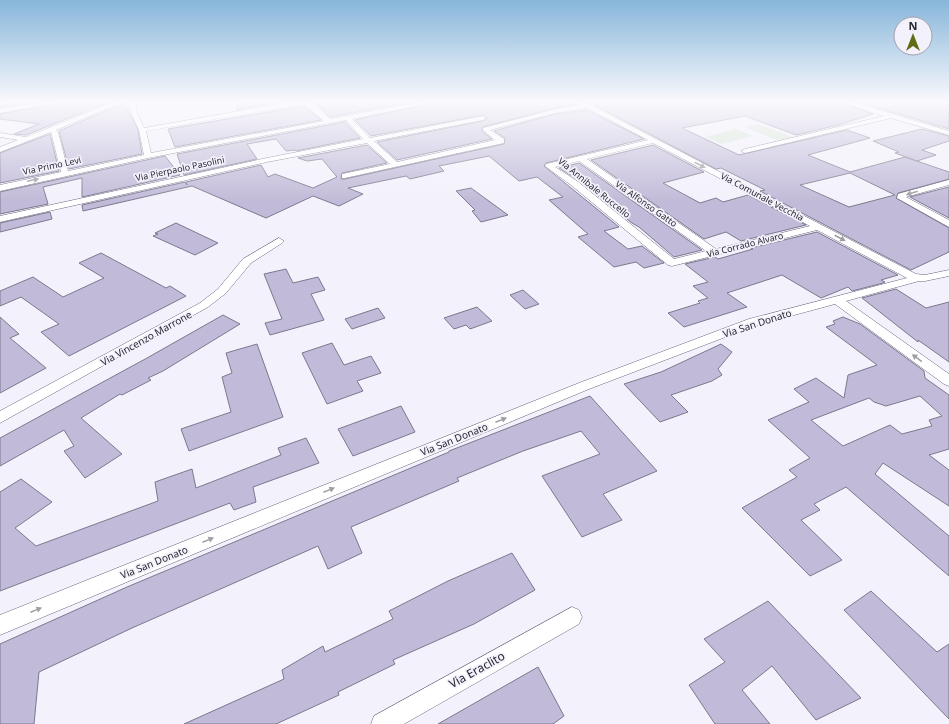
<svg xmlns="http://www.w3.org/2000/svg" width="949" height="724" viewBox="0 0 949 724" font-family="'Noto Sans',sans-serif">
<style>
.green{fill:#d5e4d1}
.building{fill:#c1bad8;stroke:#7d788e;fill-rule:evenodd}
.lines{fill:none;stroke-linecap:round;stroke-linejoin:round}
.street-casing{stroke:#6c667c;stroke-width:1}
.street{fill:#fff;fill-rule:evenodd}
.oneway{fill:#9f9ea2}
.labels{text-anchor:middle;stroke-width:3.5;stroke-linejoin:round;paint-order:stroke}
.far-street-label{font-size:9px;fill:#2a2731;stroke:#f3f1fb}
.street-label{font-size:10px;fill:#2a2731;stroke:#f3f1fb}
.near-street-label{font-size:12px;fill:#2a2731;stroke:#f3f1fb}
</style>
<rect width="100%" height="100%" fill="#f3f1fb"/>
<g class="green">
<path d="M758,124L793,137L779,141L745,127Z"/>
<path d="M736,129L753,136L722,144L705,137Z"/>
</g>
<g class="building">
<path d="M9,101H39L0,107Z"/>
<path d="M69,101H111L26,135L14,134L39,124L0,119V114Z"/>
<path d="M236,101H284L237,110Z"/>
<path d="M314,101H416L330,117Z"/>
<path d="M442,101H574L577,104L556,108L482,127V131L492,139L397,160L377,142L483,121L487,118L483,115L371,136L355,120Z"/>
<path d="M587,101H837L873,114L838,125L796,135L745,116L682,128L739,155L847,130L870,138L808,155L850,172L905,157L949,172V179L898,193L896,198L949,228V252L911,270L760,191L765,190L721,168L716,169ZM850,173L895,195L849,207L800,185Z"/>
<path d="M855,101H949V129Z"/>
<path d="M124,103L138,130L142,154L69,169L59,131Z"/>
<path d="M304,106L321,120L175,147L168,129Z"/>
<path d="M587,110L644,139L546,163L544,166L619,227L604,231L628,249L642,246L664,263L644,268L636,262L614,267L578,237L588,234L549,200L563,197L537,177L519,181L489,156L439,166L444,171L410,179L406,176L348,188L363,194L339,206L313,196L266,218L192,186L83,211L82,205L185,182L187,185L186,182L261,165L268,177L275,174L313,188L337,177L322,159L307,161L298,158L367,145L387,163L342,173L341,179H345L504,144L505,138L494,131L556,114Z"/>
<path d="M345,122L360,138L296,151L295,150L286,151L276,139L247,144L257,159L184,175L177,154Z"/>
<path d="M922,129L949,136V141L922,150L936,155L917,161L895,153L899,152L873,141Z"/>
<path d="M50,134L59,171L0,183V153Z"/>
<path d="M653,145L704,172L663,183L700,203L716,198L723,202L748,195L806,225L741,241L726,232L704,239L591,160Z"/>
<path d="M165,156L180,175L82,197V178L43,187L48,204L0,214V192Z"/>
<path d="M579,163L702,250L674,257L639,227L632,223L578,180L559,168Z"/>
<path d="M949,187V218L910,197Z"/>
<path d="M471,188L508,215L481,222L472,211L475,210L456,191Z"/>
<path d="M50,212L52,219L0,232V223Z"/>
<path d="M176,223L218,243L195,255L153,236L158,234L155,233Z"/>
<path d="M817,232L898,275L881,280L885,282L883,283L852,291L848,287L821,298L782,275L727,293L747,307L684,327L668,313L700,303L698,301L708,298L693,286L708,282L685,264L715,257L718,259L753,249L751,248Z"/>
<path d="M101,253L166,288L170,286L186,296L69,356L41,332L59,324L21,297L0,306V291L33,277L63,297L104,278L79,263Z"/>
<path d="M286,269L293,283L318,277L325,290L311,294L324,320L270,335L265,323L282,319L264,274Z"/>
<path d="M896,289L926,308L949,302V362L918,340V342L862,298Z"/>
<path d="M523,290L539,304L525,309L510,295Z"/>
<path d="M477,307L492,321L470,329L466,325L454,329L444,318Z"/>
<path d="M378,308L385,318L352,329L345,319Z"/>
<path d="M223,315L240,324L163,371L148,378L151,380L122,395L120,394L81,418L122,454L85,478L64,451L74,446L64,430L0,466V438L147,358Z"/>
<path d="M0,317L19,334L10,338L46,368L0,393Z"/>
<path d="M843,317L860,324L924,371L925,378L949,395V449L929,455L949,470V506L883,463L875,474L949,536V576L846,487L814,504L820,510L801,520L842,560L810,576L742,508L797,477L789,470L810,458L768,420L809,402L794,389L816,378L844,398L848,375L877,365L826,327L835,324L833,321ZM920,396L942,416L929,420L932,426L902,434L890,425L843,446L811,420L869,398L874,402L886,406Z"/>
<path d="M332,343L344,365L371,356L381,373L357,381L363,391L327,404L302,353Z"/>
<path d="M257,344L283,417L189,451L181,429L231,412L222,377L232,373L226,353Z"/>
<path d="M721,344L732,352L718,369L722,375L712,381L671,395L688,412L660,422L624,384L661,372Z"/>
<path d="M590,396L657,471L603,494L622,520L582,537L542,476L600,454L581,431L523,451L457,478L459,481L351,527L362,553L328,569L318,546L132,628L39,672L34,724H0V644L127,587L449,452V451Z"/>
<path d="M401,406L415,432L353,456L338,429Z"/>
<path d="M306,438L319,463L253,487L256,502L234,510L230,503L0,591V492L21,479L52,502L15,528L36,546L158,501L155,482L192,469L196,488L281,455L278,448Z"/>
<path d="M512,553L535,590L474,624L393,660L395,664L338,692L339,695L276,724H184L284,679L282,670L323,646L325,652L393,619L389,611L448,581Z"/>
<path d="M871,591L937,652L949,644V719L844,610Z"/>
<path d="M768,601L861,698L816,720L772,666L742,690L770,724H715L689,685L725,662L704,639Z"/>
<path d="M538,667L564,716L553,724H438Z"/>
</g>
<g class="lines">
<defs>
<g id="street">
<path d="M51,101H68L0,113V109Z"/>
<path d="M116,101H125L56,130L58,132L68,171L144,155L139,130L130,110V101H136V110L144,128L295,101H311L330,119L426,101H441L352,119L370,138L483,116L486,118L483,120L374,141L397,162L495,140L483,130V128L556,109L581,105L575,101H583L916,274L925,275L949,270V276L925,281H919L846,301L949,374V386L944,384L835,304L757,325L589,389L0,635V615L579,383L749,319L907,278L817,230L672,266L668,265L571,185L545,166L546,164L648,140L587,108L556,113L490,130L504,139V143L345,178H342V174L390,164L367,143L267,162L0,222V216L267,158L363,139L346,120L148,158L0,191V185L61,172L51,132L0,152V147L18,140L0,137V133L26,137ZM304,104L324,121L151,153L146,131ZM653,143L810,226L716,249L587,159ZM579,161L706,251L674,259L577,181L555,167Z"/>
<path d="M838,101H849L949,131V135L891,118L745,153L741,151L745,149L884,116Z"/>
<path d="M949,180V185L906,197L949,220V227L897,198L898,194Z"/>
<path d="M279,238L284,241L282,243L251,263L226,293L208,307L0,423V411L200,303L218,289L243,259Z"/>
<path d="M572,607L579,610L582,617L579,624L404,724H371L374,716Z"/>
</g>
</defs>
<use href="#street" class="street-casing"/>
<use href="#street" class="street"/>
</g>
<defs><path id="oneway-solid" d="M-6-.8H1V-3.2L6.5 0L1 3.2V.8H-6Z"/></defs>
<g class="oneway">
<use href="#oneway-solid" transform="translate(700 165) rotate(28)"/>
<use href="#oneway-solid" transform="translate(33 180) rotate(-12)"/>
<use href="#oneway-solid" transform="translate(912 193) rotate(163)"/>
<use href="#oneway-solid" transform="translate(840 238) rotate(28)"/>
<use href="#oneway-solid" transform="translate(917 358) rotate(-144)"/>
<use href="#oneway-solid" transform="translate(501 420) rotate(-22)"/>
<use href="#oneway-solid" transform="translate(329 490) rotate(-22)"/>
<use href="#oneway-solid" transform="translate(208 540) rotate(-22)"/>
<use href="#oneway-solid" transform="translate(36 610) rotate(-22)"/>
</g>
<linearGradient id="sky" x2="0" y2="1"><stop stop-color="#86b6da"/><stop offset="0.5" stop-color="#faf9fd"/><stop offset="1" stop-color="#faf9fd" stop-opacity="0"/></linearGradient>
<rect width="949" height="203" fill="url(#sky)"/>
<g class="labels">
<g class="far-street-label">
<text transform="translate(52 166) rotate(-12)" y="3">Via Primo Levi</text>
<text transform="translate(180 169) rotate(-12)" y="3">Via Pierpaolo Pasolini</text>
<text transform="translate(594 188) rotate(39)" y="3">Via Annibale Ruccello</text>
<text transform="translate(762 197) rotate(28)" y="3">Via Comunale Vecchia</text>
<text transform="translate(646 204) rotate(35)" y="3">Via Alfonso Gatto</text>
<text transform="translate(745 245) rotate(-14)" y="3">Via Corrado Alvaro</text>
</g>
<g class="street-label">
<text transform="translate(757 323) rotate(-18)" y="4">Via San Donato</text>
<text transform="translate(146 338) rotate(-29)" y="4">Via Vincenzo Marrone</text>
<text transform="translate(454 439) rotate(-22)" y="4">Via San Donato</text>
<text transform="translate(154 562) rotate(-22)" y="4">Via San Donato</text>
</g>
<g class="near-street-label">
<text transform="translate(477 670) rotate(-29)" y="4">Via Eraclito</text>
</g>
</g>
<g transform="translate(913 36)"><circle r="19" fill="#f3f1fb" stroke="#a3a0aa"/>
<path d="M0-3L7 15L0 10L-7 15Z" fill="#616d15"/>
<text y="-6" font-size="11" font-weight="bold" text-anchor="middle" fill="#2a2731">N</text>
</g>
</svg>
